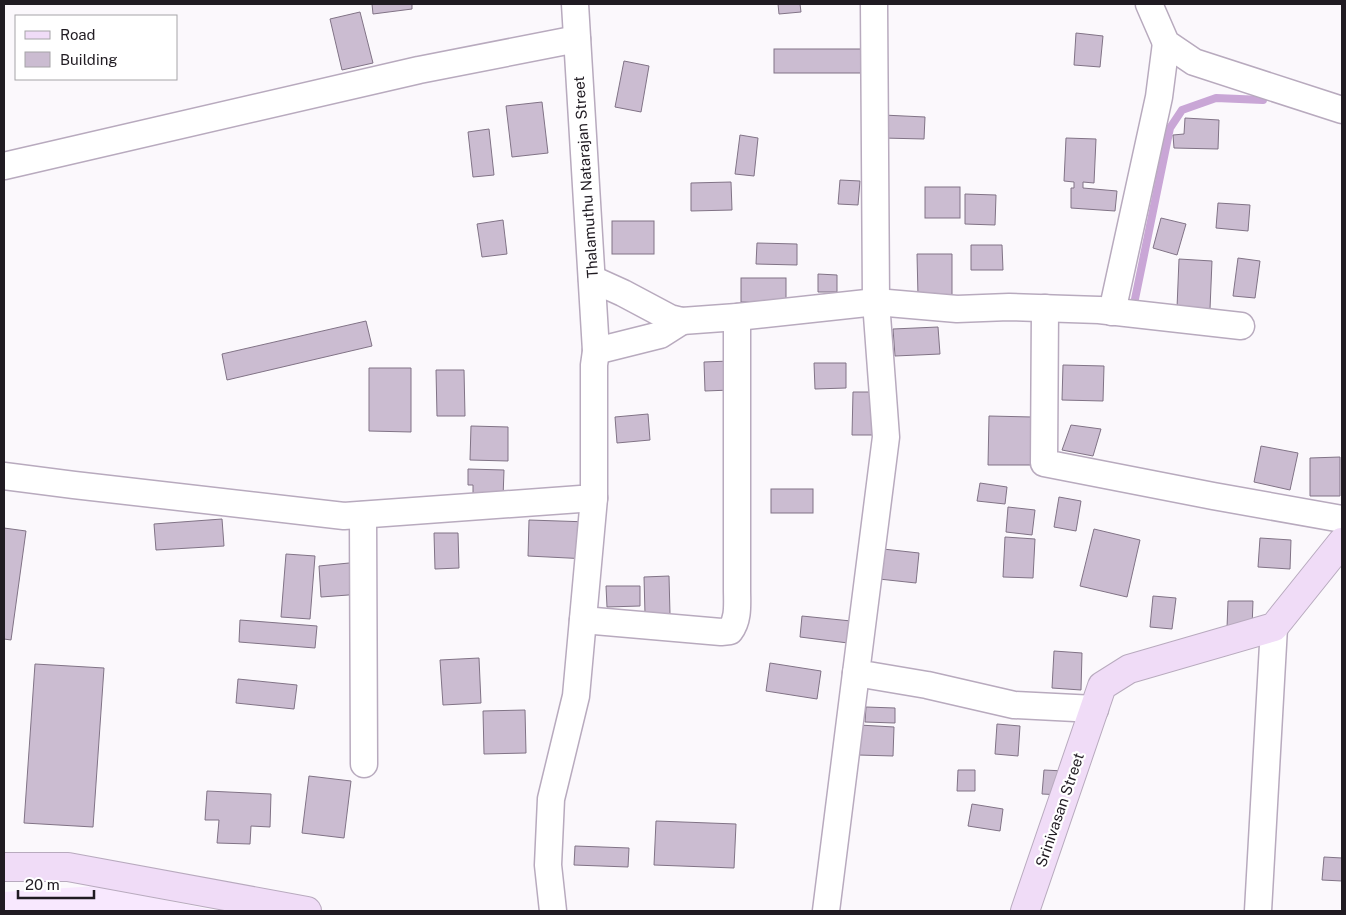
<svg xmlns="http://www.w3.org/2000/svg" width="1346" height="915" viewBox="0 0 1346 915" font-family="'Public Sans',sans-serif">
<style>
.built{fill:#f8e8fe}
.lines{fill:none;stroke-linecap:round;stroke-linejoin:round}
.stream{stroke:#c9a6d6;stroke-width:8}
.building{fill:#cbbcd1;stroke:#817386}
.street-casing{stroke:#b8aabe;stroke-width:29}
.secondary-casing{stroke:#b8aabe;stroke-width:30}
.street{stroke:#fff;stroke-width:26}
.secondary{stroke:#f0dcf7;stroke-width:28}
.labels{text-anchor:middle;stroke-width:4.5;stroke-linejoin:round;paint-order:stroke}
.street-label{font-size:15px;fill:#201b22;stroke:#fff}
</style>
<rect width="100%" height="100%" fill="#fbf8fc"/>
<path class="built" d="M96,886L218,911H4V892Z"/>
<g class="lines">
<path class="stream" d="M1135,299L1170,128L1182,110L1216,98L1263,100"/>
</g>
<g class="building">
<path d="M372,4H412V9L373,14Z"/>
<path d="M778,4H800L801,12L779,14Z"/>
<path d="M360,12L373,63L342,70L330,19Z"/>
<path d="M1076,33L1103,36L1100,67L1074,65Z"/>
<rect x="774" y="49" width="89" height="24"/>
<path d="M624,61L649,66L641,112L615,107Z"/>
<path d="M542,102L548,153L512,157L506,106Z"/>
<path d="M883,115L925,117L924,139L883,138Z"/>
<path d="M1185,118L1219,120L1218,149L1174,148L1173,135L1184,134Z"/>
<path d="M489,129L494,175L473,177L468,132Z"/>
<path d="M740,135L758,138L754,176L735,174Z"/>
<path d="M1066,138L1096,139L1094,183L1083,182V188L1117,191L1115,211L1071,208V188H1074V182L1064,181Z"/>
<path d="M840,180L860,181L858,205L838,204Z"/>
<path d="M731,182L732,210L691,211V183Z"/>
<rect x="925" y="187" width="35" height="31"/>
<path d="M965,194L996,195L995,225L965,224Z"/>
<path d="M1218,203L1250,205L1248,231L1216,228Z"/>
<path d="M1161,218L1186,224L1177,255L1153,248Z"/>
<path d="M503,220L507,254L482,257L477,224Z"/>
<rect x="612" y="221" width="42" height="33"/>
<path d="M757,243L797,244V265L756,264Z"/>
<path d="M971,245H1002L1003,270H971Z"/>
<path d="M917,254H952V296H918Z"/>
<path d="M1238,258L1260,261L1255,298L1233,296Z"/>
<path d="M1179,259L1212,261L1210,309L1177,308Z"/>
<path d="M818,274L837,275V292H818Z"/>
<rect x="741" y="278" width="45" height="24"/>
<path d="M366,321L372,346L227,380L222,354Z"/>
<path d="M938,327L940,354L895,356L893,329Z"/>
<path d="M730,361L731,390L705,391L704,362Z"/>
<path d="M814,363H846V388L815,389Z"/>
<path d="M1063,365L1104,366L1103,401L1062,400Z"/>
<path d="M369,368H411V432L369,431Z"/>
<path d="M436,370H464L465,416H437Z"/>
<path d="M853,392H880V435H852Z"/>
<path d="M648,414L650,440L617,443L615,417Z"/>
<path d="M989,416L1032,417L1031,465H988Z"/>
<path d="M1071,425L1101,429L1093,456L1062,450Z"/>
<path d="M471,426L508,427V461L470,460Z"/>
<path d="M1261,446L1298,453L1290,490L1254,482Z"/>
<path d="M1340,457V496H1310V458Z"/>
<path d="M468,469L504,470L503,498L473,497V485H468Z"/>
<path d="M980,483L1007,487L1005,504L977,501Z"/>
<rect x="771" y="489" width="42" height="24"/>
<path d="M1059,497L1081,501L1076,531L1054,527Z"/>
<path d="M1008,507L1035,510L1032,535L1006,532Z"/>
<path d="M222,519L224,546L156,550L154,524Z"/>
<path d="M529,520L589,522L588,559L528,556Z"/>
<path d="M4,528L26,531L11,640L4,639Z"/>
<path d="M1094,529L1140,540L1127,597L1080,586Z"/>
<path d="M434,533H458L459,568L435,569Z"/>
<path d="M1005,537L1035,539L1033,578L1003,577Z"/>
<path d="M1260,538L1291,540L1290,569L1258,567Z"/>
<path d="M883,549L919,553L916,583L879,579Z"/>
<path d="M286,554L315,556L310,619L281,617Z"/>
<path d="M359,562L362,594L321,597L319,566Z"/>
<path d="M669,576L670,614H645L644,577Z"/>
<path d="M606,586H640V606L607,607Z"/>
<path d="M1153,596L1176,598L1172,629L1150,627Z"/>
<path d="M1228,601H1253L1252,628H1227Z"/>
<path d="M802,616L851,621L848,643L800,637Z"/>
<path d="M240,620L317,626L315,648L239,642Z"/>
<path d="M1054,651L1082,653L1081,690L1052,688Z"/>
<path d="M479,658L481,703L443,705L440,660Z"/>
<path d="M770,663L821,671L817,699L766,691Z"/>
<path d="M35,664L104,668L93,827L24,823Z"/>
<path d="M238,679L297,685L294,709L236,703Z"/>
<path d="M866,707L895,708V723L865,722Z"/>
<path d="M525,710L526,753L484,754L483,711Z"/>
<path d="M997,724L1020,726L1018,756L995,754Z"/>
<path d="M859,725L894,727L893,756L858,755Z"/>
<path d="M958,770H975V791H957Z"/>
<path d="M1044,770L1064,771L1063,795L1042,794Z"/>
<path d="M309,776L351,781L344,838L302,833Z"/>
<path d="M207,791L271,794L270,827L251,826L250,844L217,843L219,820H205Z"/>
<path d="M972,804L1003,809L1000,831L968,826Z"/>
<path d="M656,821L736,824L734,868L654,865Z"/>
<path d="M575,846L629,848L628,867L574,865Z"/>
<path d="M1324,857L1342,858V881L1322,880Z"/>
</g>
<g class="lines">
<defs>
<g id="street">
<path d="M874,4L876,302L886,437L856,673L927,685L1014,705L1095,709"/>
<path d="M1149,4L1166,43L1194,62L1342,110"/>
<path d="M4,166L419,70L577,39"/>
<path d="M592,279L623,293L670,318L682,321L737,317L876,302L957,309L1009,307L1099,310L1241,326"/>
<path d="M1045,308L1044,463L1213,496L1342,519"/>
<path d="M1112,312L1159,97L1166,43"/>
<path d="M596,351L660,335L682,321"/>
<path d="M4,476L74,485L344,516L594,498V365L596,351L575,4"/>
<path d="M363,515L364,764"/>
<path d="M583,620L721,632L730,631C739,619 737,604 737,589V317"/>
<path d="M553,911L548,865L551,799L576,696L594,498"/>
<path d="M826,911L856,673"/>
<path d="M1258,911L1274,627"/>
</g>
<g id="secondary">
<path d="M4,867H68L307,911"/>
<path d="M1025,911L1102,686L1129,669L1274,627L1342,542"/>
</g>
</defs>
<use href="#street" class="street-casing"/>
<use href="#secondary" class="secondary-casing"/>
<use href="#street" class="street"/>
<use href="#secondary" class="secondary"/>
</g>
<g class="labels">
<g class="street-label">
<text transform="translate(586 177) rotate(-94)" y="5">Thalamuthu Natarajan Street</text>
<text transform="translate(1060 810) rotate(-71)" y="5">Srinivasan Street</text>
</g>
</g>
<rect width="1346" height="915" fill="none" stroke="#201b22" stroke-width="10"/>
<rect x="15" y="15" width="162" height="65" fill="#ffffff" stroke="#a6a4a7"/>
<rect x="25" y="31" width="25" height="8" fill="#f0dcf7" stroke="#a6a4a7"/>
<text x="60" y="40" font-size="15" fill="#201b22">Road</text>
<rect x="25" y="52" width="25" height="15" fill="#cbbcd1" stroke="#a6a4a7"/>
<text x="60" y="65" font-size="15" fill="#201b22">Building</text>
<path d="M18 890v8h76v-8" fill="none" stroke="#201b22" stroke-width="2.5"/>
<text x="25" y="890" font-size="15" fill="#201b22" stroke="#ffffff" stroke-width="4" paint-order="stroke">20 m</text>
</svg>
